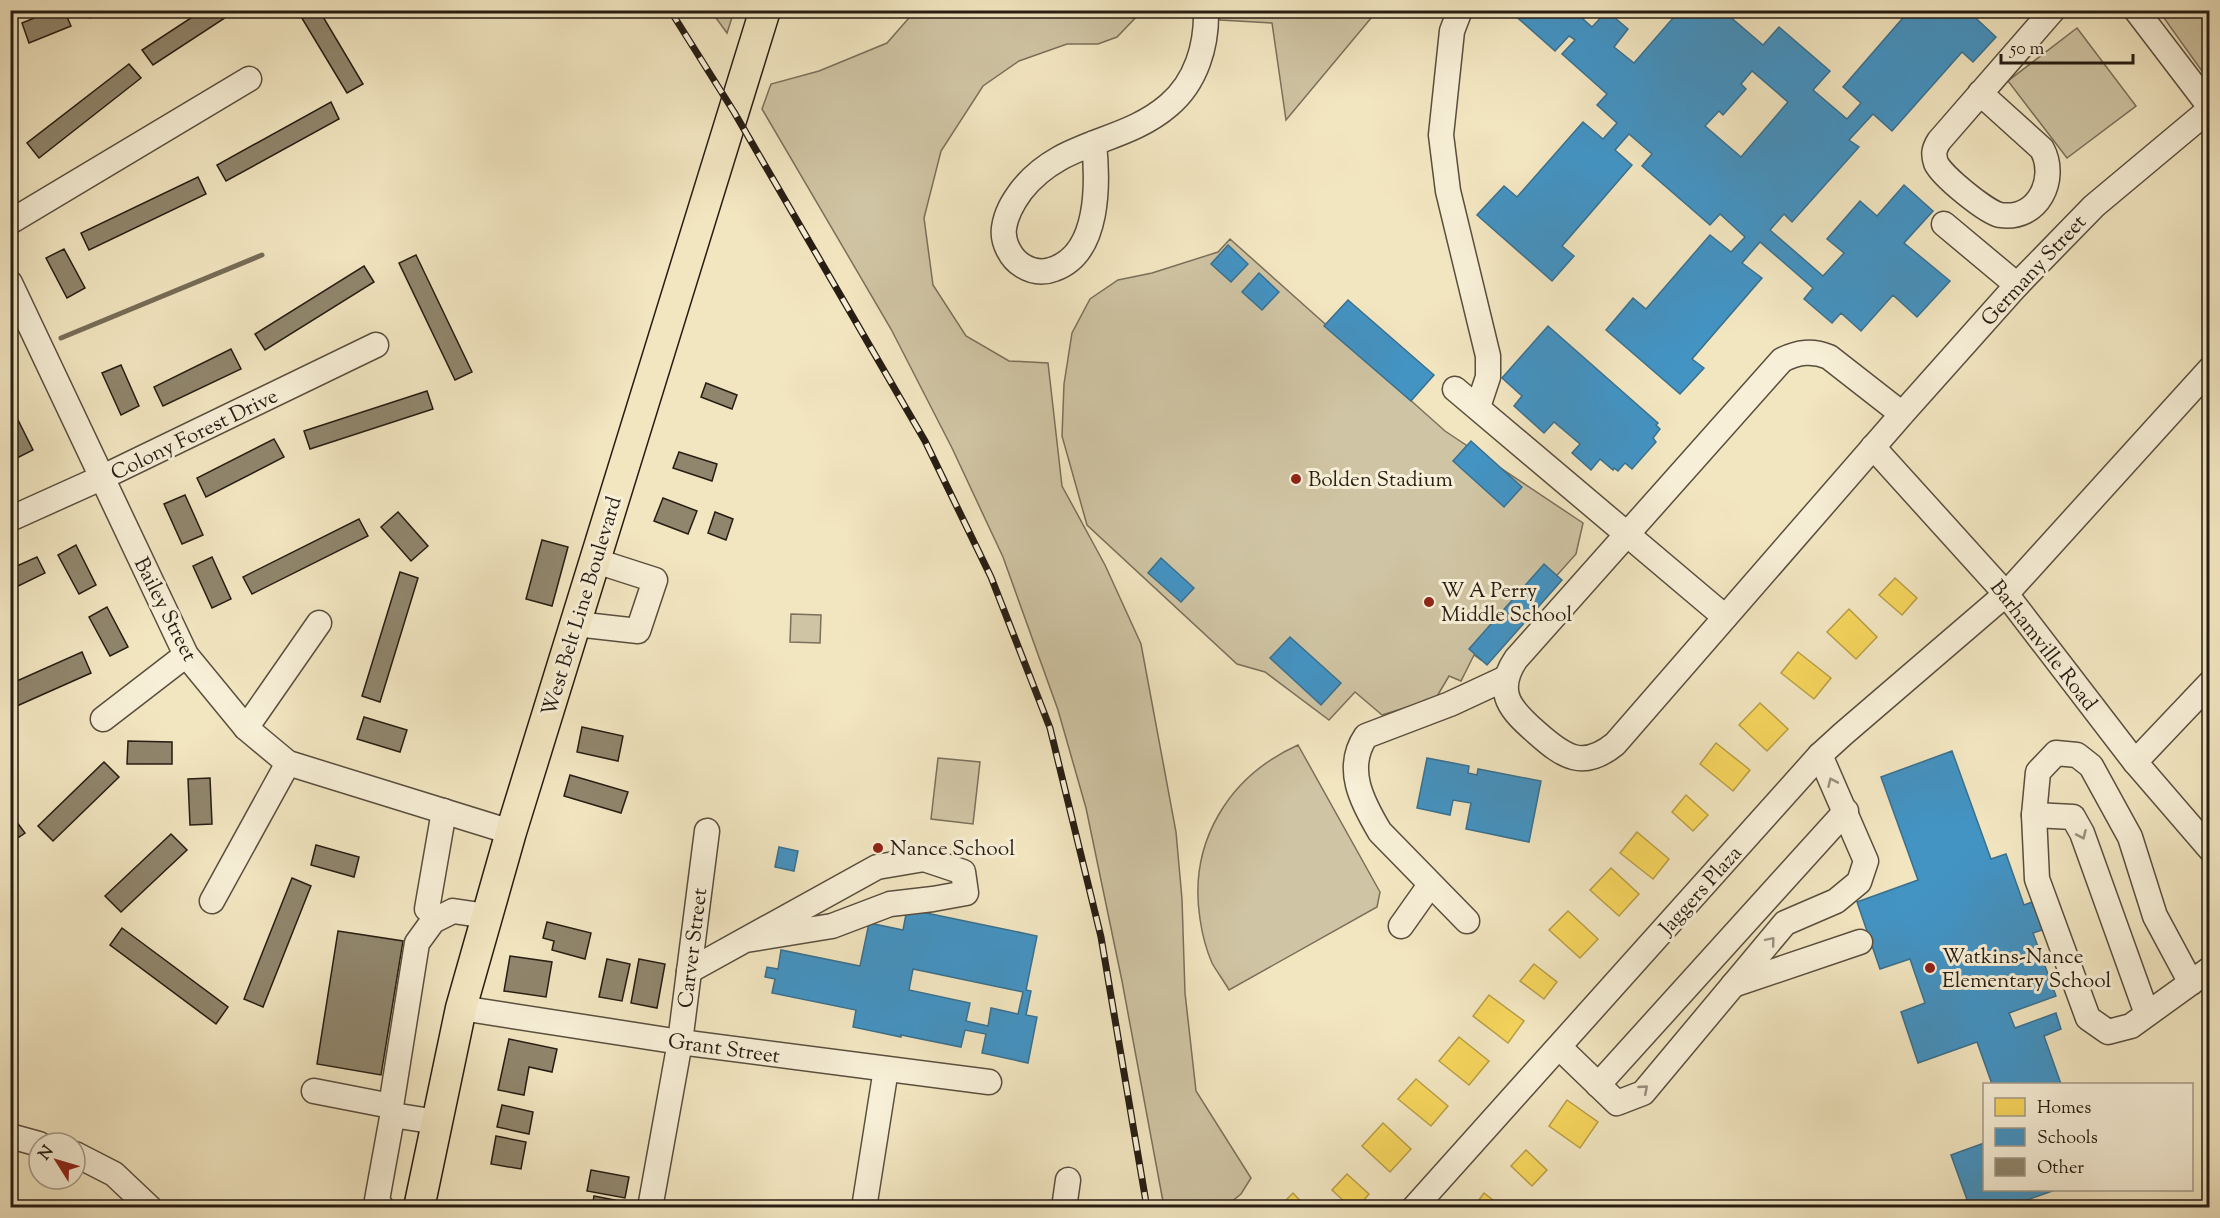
<svg xmlns="http://www.w3.org/2000/svg" width="2220" height="1218" viewBox="0 0 2220 1218" font-family="'Sorts Mill Goudy',serif">
<style>
.green{fill:#cfc4a3;stroke:#7a705b;stroke-width:1.5}
.homes{fill:#f6d55c;stroke:#b89e46;stroke-width:1.5}
.schools{fill:#4393c3;stroke:#3a708e;stroke-width:1.5;fill-rule:evenodd}
.lines{fill:none;stroke-linecap:round;stroke-linejoin:round}
.stream{stroke:#776d58;stroke-width:5}
.building{fill:#90866d;stroke:#261d13;stroke-width:1.5}
.minor-casing{stroke:#594f3e;stroke-width:27}
.major-casing{stroke:#261d13;stroke-width:33}
.minor{stroke:#f7efd7;stroke-width:24}
.major{stroke:#f2e6c1;stroke-width:30}
.rail-casing{stroke:#261d13;stroke-width:7}
.rail{stroke:#f7efd7;stroke-width:4.5;stroke-dasharray:14;stroke-linecap:butt}
.oneway{stroke:#99907f}
.poi-dot{fill:#8f2418;stroke:#f7efd7;stroke-width:2}
.labels{text-anchor:middle;stroke-width:6;stroke-linejoin:round;paint-order:stroke}
.street-label{font-size:21px;fill:#261d13;stroke:#f7efd7}
.poi-label{font-size:21px;fill:#261d13;stroke:#f7efd7;text-anchor:start}
</style>
<rect width="100%" height="100%" fill="#f2e6c1"/>
<filter id="stains"><feTurbulence type="fractalNoise" baseFrequency=".00333" numOctaves="4"/><feColorMatrix values="0 0 0 0 .2 0 0 0 0 .09 0 0 0 0 .02 0 0 0 .5 -.17"/></filter>
<radialGradient id="worn" r=".72"><stop offset=".6" stop-color="#630" stop-opacity="0"/><stop offset="1" stop-color="#630" stop-opacity=".3"/></radialGradient>
<g class="green">
<path d="M711,11H734L727,33Z"/>
<path d="M915,11H1142L1117,37L1098,44H1067L1019,61L983,86L941,151L924,218L933,285L966,336L1009,361L1048,363L1062,486L1105,565L1141,644L1176,832L1182,899L1185,993L1196,1091L1251,1178L1241,1194L1225,1207H1164L1122,981L1086,808L1058,710L1003,557L952,448L891,329L762,109L771,84L819,71L887,43Z"/>
<path d="M1220,11V10L1377,11L1286,120L1272,23L1220,20Z"/>
<path d="M2159,11H2209V81Z"/>
<path d="M2077,28L2136,106L2067,158L2008,81Z"/>
<path d="M1230,239L1445,431L1583,523L1576,554L1481,660L1474,655L1461,681L1449,676L1436,698L1382,715L1355,692L1329,720L1265,672L1237,664L1087,525L1062,436L1064,384L1072,333L1090,299L1118,280L1152,273L1218,252Z"/>
<path d="M791,614L821,615L820,643L790,642Z"/>
<path d="M1298,745L1380,892L1377,907L1229,990C1224,981 1217,972 1212,963C1206,949 1202,933 1200,919C1188,842 1229,776 1298,745Z"/>
<path d="M938,758L980,762L973,824L931,819Z"/>
</g>
<g class="homes">
<path d="M1895,578L1917,598L1902,615L1879,595Z"/>
<path d="M1849,609L1877,637L1856,659L1827,632Z"/>
<path d="M1798,652L1831,678L1814,699L1781,673Z"/>
<path d="M1760,703L1788,729L1767,751L1739,725Z"/>
<path d="M1716,743L1750,770L1733,791L1700,764Z"/>
<path d="M1686,795L1708,815L1693,831L1672,812Z"/>
<path d="M1637,832L1669,859L1653,879L1620,853Z"/>
<path d="M1611,868L1639,894L1619,916L1590,890Z"/>
<path d="M1568,911L1598,939L1580,958L1549,930Z"/>
<path d="M1534,964L1557,982L1544,999L1520,981Z"/>
<path d="M1489,995L1524,1021L1508,1043L1473,1016Z"/>
<path d="M1459,1037L1489,1061L1469,1085L1439,1061Z"/>
<path d="M1416,1079L1448,1106L1431,1126L1398,1099Z"/>
<path d="M1567,1100L1598,1122L1580,1148L1549,1126Z"/>
<path d="M1383,1123L1411,1149L1390,1172L1362,1146Z"/>
<path d="M1526,1150L1547,1170L1532,1186L1511,1166Z"/>
<path d="M1347,1174L1369,1194L1357,1208H1351L1332,1190Z"/>
<path d="M1293,1193L1307,1208H1278Z"/>
<path d="M1484,1193L1503,1208H1473Z"/>
</g>
<g class="schools">
<path d="M1514,10H1590L1583,19L1592,27L1607,11L1628,29L1614,47L1634,63L1680,10H1733L1728,15L1763,45L1779,27L1830,71L1813,90L1847,119L1861,103L1843,87L1908,12L1906,10H1967L1996,37L1973,62L1962,52L1892,131L1873,114L1849,140L1859,147L1792,222L1784,214L1770,230L1823,276L1844,253L1827,239L1860,201L1877,216L1904,185L1933,211L1904,243L1950,281L1917,317L1893,295L1861,331L1841,313L1832,323L1804,299L1813,288L1760,242L1742,263L1762,278L1692,359L1704,368L1680,394L1606,330L1633,298L1646,309L1710,235L1731,252L1745,237L1720,214L1710,225L1642,166L1652,154L1629,134L1615,150L1632,165L1562,246L1574,256L1552,281L1477,215L1504,186L1517,197L1583,122L1603,139L1617,123L1597,105L1607,94L1562,54L1575,40L1569,36L1555,51L1512,13ZM1752,71L1788,102L1741,157L1705,126L1719,111L1723,115L1746,89L1741,84Z"/>
<path d="M1756,10H1769L1763,16Z"/>
<path d="M1228,245L1248,264L1231,282L1211,264Z"/>
<path d="M1259,273L1279,292L1262,310L1242,292Z"/>
<path d="M1348,300L1434,375L1411,401L1324,326Z"/>
<path d="M1548,326L1658,423L1656,425L1660,429L1653,438L1656,442L1632,469L1625,463L1618,471L1614,468L1613,470L1600,459L1591,470L1572,453L1580,444L1554,422L1544,433L1514,406L1522,396L1502,378Z"/>
<path d="M1471,441L1522,487L1504,507L1453,461Z"/>
<path d="M1161,558L1194,588L1181,602L1148,573Z"/>
<path d="M1544,564L1562,580L1487,665L1469,649Z"/>
<path d="M1290,637L1341,683L1321,705L1270,658Z"/>
<path d="M1952,751L1991,859L2006,854L2024,905L2035,901L2045,929L2033,933L2056,996L2009,1013L2015,1028L2056,1013L2061,1029L2044,1036L2061,1084H1992L1977,1042L1918,1063L1901,1012L1925,1003L1910,959L1880,969L1857,902L1918,880L1881,777Z"/>
<path d="M1427,758L1469,766L1468,773L1477,775L1478,769L1541,781L1529,842L1466,829L1471,803L1453,800L1450,815L1417,808Z"/>
<path d="M779,847L798,851L794,871L775,867Z"/>
<path d="M907,909L1037,936L1026,990L1031,991L1026,1015L1037,1017L1028,1063L982,1053L986,1034L965,1030L961,1047L901,1035V1037L853,1027L856,1010L772,993L775,979L765,977L767,967L778,969L781,950L860,966L869,923L903,930ZM913,969L1023,992L1018,1014L991,1008L988,1026L966,1021L970,1003L909,990Z"/>
<path d="M1984,1143V1190H2055L2005,1208H1970L1951,1155Z"/>
</g>
<g class="lines">
<g class="stream">
<path d="M61,338L262,255"/>
<path d="M10,362L13,361"/>
</g>
</g>
<g class="building">
<path d="M54,10H64L71,26L29,43L22,23Z"/>
<path d="M86,10H104L90,18Z"/>
<path d="M203,10H237L153,65L142,50Z"/>
<path d="M297,10H319L363,84L347,93Z"/>
<path d="M129,64L141,78L39,158L27,143Z"/>
<path d="M331,102L339,119L226,181L217,165Z"/>
<path d="M198,177L206,194L89,250L81,233Z"/>
<path d="M64,249L85,288L67,298L46,258Z"/>
<path d="M416,255L472,372L455,380L399,263Z"/>
<path d="M364,266L374,282L265,350L255,334Z"/>
<path d="M231,349L241,369L163,406L154,387Z"/>
<path d="M121,365L139,406L121,415L102,373Z"/>
<path d="M706,383L737,395L732,409L701,397Z"/>
<path d="M427,391L433,409L310,449L304,431Z"/>
<path d="M13,410L33,450L15,459L10,450V411Z"/>
<path d="M274,439L284,457L206,497L197,478Z"/>
<path d="M679,452L717,464L712,481L673,468Z"/>
<path d="M185,495L203,535L182,544L164,504Z"/>
<path d="M663,498L697,511L688,534L654,521Z"/>
<path d="M398,512L428,546L411,561L381,527Z"/>
<path d="M715,512L733,519L726,540L708,533Z"/>
<path d="M359,519L368,536L252,594L243,577Z"/>
<path d="M542,540L568,547L552,606L526,599Z"/>
<path d="M76,545L96,585L79,594L58,555Z"/>
<path d="M37,557L45,573L10,590V569Z"/>
<path d="M212,557L231,599L212,608L193,566Z"/>
<path d="M400,572L418,578L380,702L362,696Z"/>
<path d="M107,607L128,647L110,656L89,617Z"/>
<path d="M82,652L91,673L10,709V684Z"/>
<path d="M364,717L407,730L400,752L357,739Z"/>
<path d="M582,727L623,736L618,761L577,752Z"/>
<path d="M128,741L172,742V764H127Z"/>
<path d="M104,762L119,777L53,841L38,826Z"/>
<path d="M570,775L628,792L621,813L564,796Z"/>
<path d="M210,778L212,824L190,825L188,779Z"/>
<path d="M10,813L25,833L10,843Z"/>
<path d="M171,834L187,850L121,912L105,896Z"/>
<path d="M316,845L359,857L354,877L311,865Z"/>
<path d="M292,878L311,886L263,1007L244,999Z"/>
<path d="M547,922L591,933L585,959L552,950L554,941L543,938Z"/>
<path d="M122,928L228,1007L216,1024L110,945Z"/>
<path d="M338,931L403,941L381,1075L317,1064Z"/>
<path d="M510,956L552,962L546,997L504,991Z"/>
<path d="M607,959L630,964L622,1001L599,997Z"/>
<path d="M639,959L665,964L657,1008L631,1003Z"/>
<path d="M509,1039L557,1049L552,1072L529,1067L524,1095L498,1090Z"/>
<path d="M502,1105L533,1112L529,1134L497,1127Z"/>
<path d="M496,1136L526,1142L521,1169L491,1164Z"/>
<path d="M591,1170L629,1177L625,1198L587,1191Z"/>
<path d="M594,1196L620,1201L619,1208H592Z"/>
</g>
<g class="lines">
<defs>
<g id="minor">
<path d="M1460,10L1452,31L1441,135L1448,191L1488,356V377L1478,407"/>
<path d="M2136,10L2210,107"/>
<path d="M1980,93L2042,149C2058,179 2038,221 2000,215C1986,212 1942,176 1936,163C1933,154 1934,149 1939,141L2053,10"/>
<path d="M1094,143C1098,182 1100,253 1054,269C1044,273 1033,272 1023,266C1011,259 1002,242 1004,228C1006,213 1013,202 1021,191C1061,139 1123,145 1169,105C1196,82 1207,46 1206,10"/>
<path d="M10,222L249,79"/>
<path d="M1944,224L2017,285"/>
<path d="M10,283L186,655L246,728L288,763L511,832"/>
<path d="M1455,389L1725,617"/>
<path d="M1902,414L1829,357C1812,350 1798,352 1782,360L1516,659C1493,693 1512,711 1537,733C1564,757 1583,770 1615,744L1902,414L2017,285L2094,206L2210,109"/>
<path d="M1873,447L2006,594L2135,762L2210,849"/>
<path d="M10,519L101,478L376,345"/>
<path d="M576,624L638,631L655,580L596,561"/>
<path d="M103,719L186,655"/>
<path d="M246,728L319,623"/>
<path d="M2135,762L2210,683"/>
<path d="M2034,815L2073,817L2082,833L2147,1014"/>
<path d="M212,901L288,763"/>
<path d="M427,909L444,811"/>
<path d="M1467,921L1380,832C1362,802 1344,768 1366,736L1450,704L1506,678"/>
<path d="M1401,926L1430,885"/>
<path d="M689,971L877,867L924,859L963,872L966,893L933,899L890,904L832,926L746,940"/>
<path d="M2191,983L2155,916L2130,837L2091,766L2077,755L2056,753L2038,772L2034,815L2037,879L2088,1018L2108,1032L2131,1026L2210,969"/>
<path d="M1733,985L1860,942"/>
<path d="M461,1008L680,1042L989,1082"/>
<path d="M1559,1047L1617,1103L1643,1093L1785,923L1836,901L1859,882L1866,861L1820,755"/>
<path d="M1598,1085L1846,811"/>
<path d="M314,1091L391,1106"/>
<path d="M437,1122L399,1116L393,1112L391,1106L417,943L433,921L453,911L487,916"/>
<path d="M10,1136L39,1144"/>
<path d="M75,1154L114,1174L150,1208"/>
<path d="M382,1208L377,1200L393,1112"/>
<path d="M650,1208L680,1042L707,831"/>
<path d="M864,1208L886,1069"/>
<path d="M1064,1208L1068,1180"/>
<path d="M1414,1208L1820,755L1843,734L2006,594L2210,369"/>
</g>
<path id="major" d="M419,1208L461,1008L511,832L765,10"/>
</defs>
<use href="#minor" class="minor-casing"/>
<use href="#major" class="major-casing"/>
<use href="#minor" class="minor"/>
<use href="#major" class="major"/>
<defs>
<path id="rail" d="M670,10L734,112L925,441L991,577L1050,728L1101,937L1147,1208"/>
</defs>
<use href="#rail" class="rail-casing"/>
<use href="#rail" class="rail"/>
</g>
<defs><path id="oneway-chevron" d="M-2-3.5L2.5 0L-2 3.5" fill="none" stroke-width="1.6" stroke-linecap="round" stroke-linejoin="round" transform="scale(1.5)"/></defs>
<g class="oneway">
<use href="#oneway-chevron" transform="translate(1832 782) rotate(-114)"/>
<use href="#oneway-chevron" transform="translate(2082 835) rotate(66)"/>
<use href="#oneway-chevron" transform="translate(1771 941) rotate(-50)"/>
<use href="#oneway-chevron" transform="translate(1644 1089) rotate(-41)"/>
</g>
<g class="poi-dot">
<circle cx="1296" cy="479" r="6"/>
<circle cx="1429" cy="602" r="6"/>
<circle cx="878" cy="848" r="6"/>
<circle cx="1930" cy="968" r="6"/>
</g>
<g class="labels">
<g class="street-label">
<text transform="translate(2033 270) rotate(-47)" y="7">Germany Street</text>
<text transform="translate(194 434) rotate(-26)" y="7">Colony Forest Drive</text>
<text transform="translate(581 606) rotate(-73)" y="7">West Belt Line Boulevard</text>
<text transform="translate(166 609) rotate(63)" y="7">Bailey Street</text>
<text transform="translate(2044 645) rotate(52)" y="7">Barhamville Road</text>
<text transform="translate(1700 890) rotate(-48)" y="7">Jaggers Plaza</text>
<text transform="translate(692 948) rotate(-83)" y="7">Carver Street</text>
<text transform="translate(724 1048) rotate(8)" y="7">Grant Street</text>
</g>
<g class="poi-label">
<text x="1308" y="486">Bolden Stadium</text>
<text x="1441" y="597">W A Perry<tspan x="1441" dy="24">Middle School</tspan></text>
<text x="890" y="855">Nance School</text>
<text x="1942" y="963">Watkins-Nance<tspan x="1942" dy="24">Elementary School</tspan></text>
</g>
</g>
<rect width="2220" height="1218" fill="none" stroke="#f2e6c1" stroke-width="36"/>
<rect x="12" y="12" width="2196" height="1194" fill="none" stroke="#261d13" stroke-width="3"/>
<rect x="18" y="18" width="2184" height="1182" fill="none" stroke="#261d13" stroke-width="1.5"/>
<rect x="1983" y="1083" width="210" height="108" fill="#f7efd7" stroke="#a39b89" stroke-width="1.5"/>
<rect x="1995" y="1098" width="30" height="18" fill="#f6d55c" stroke="#a39b89" stroke-width="1.5"/>
<text x="2037" y="1113" font-size="18" fill="#261d13">Homes</text>
<rect x="1995" y="1128" width="30" height="18" fill="#4393c3" stroke="#a39b89" stroke-width="1.5"/>
<text x="2037" y="1143" font-size="18" fill="#261d13">Schools</text>
<rect x="1995" y="1158" width="30" height="18" fill="#90866d" stroke="#a39b89" stroke-width="1.5"/>
<text x="2037" y="1173" font-size="18" fill="#261d13">Other</text>
<g transform="translate(57 1161) rotate(307)"><circle r="28" fill="#f7efd7" stroke="#a39b89" stroke-width="1.5"/>
<path d="M0-4.5L10 22L0 15L-10 22Z" fill="#8f2418"/>
<text y="-9" font-size="16" font-weight="bold" text-anchor="middle" fill="#261d13">N</text>
</g>
<path d="M2001 54v9h132v-9" fill="none" stroke="#261d13" stroke-width="3"/>
<text x="2010" y="54" font-size="18" fill="#261d13" stroke="#f7efd7" stroke-width="4.5" paint-order="stroke">50 m</text>
<rect width="100%" height="100%" filter="url(#stains)"/>
<rect width="100%" height="100%" fill="url(#worn)"/>
</svg>
